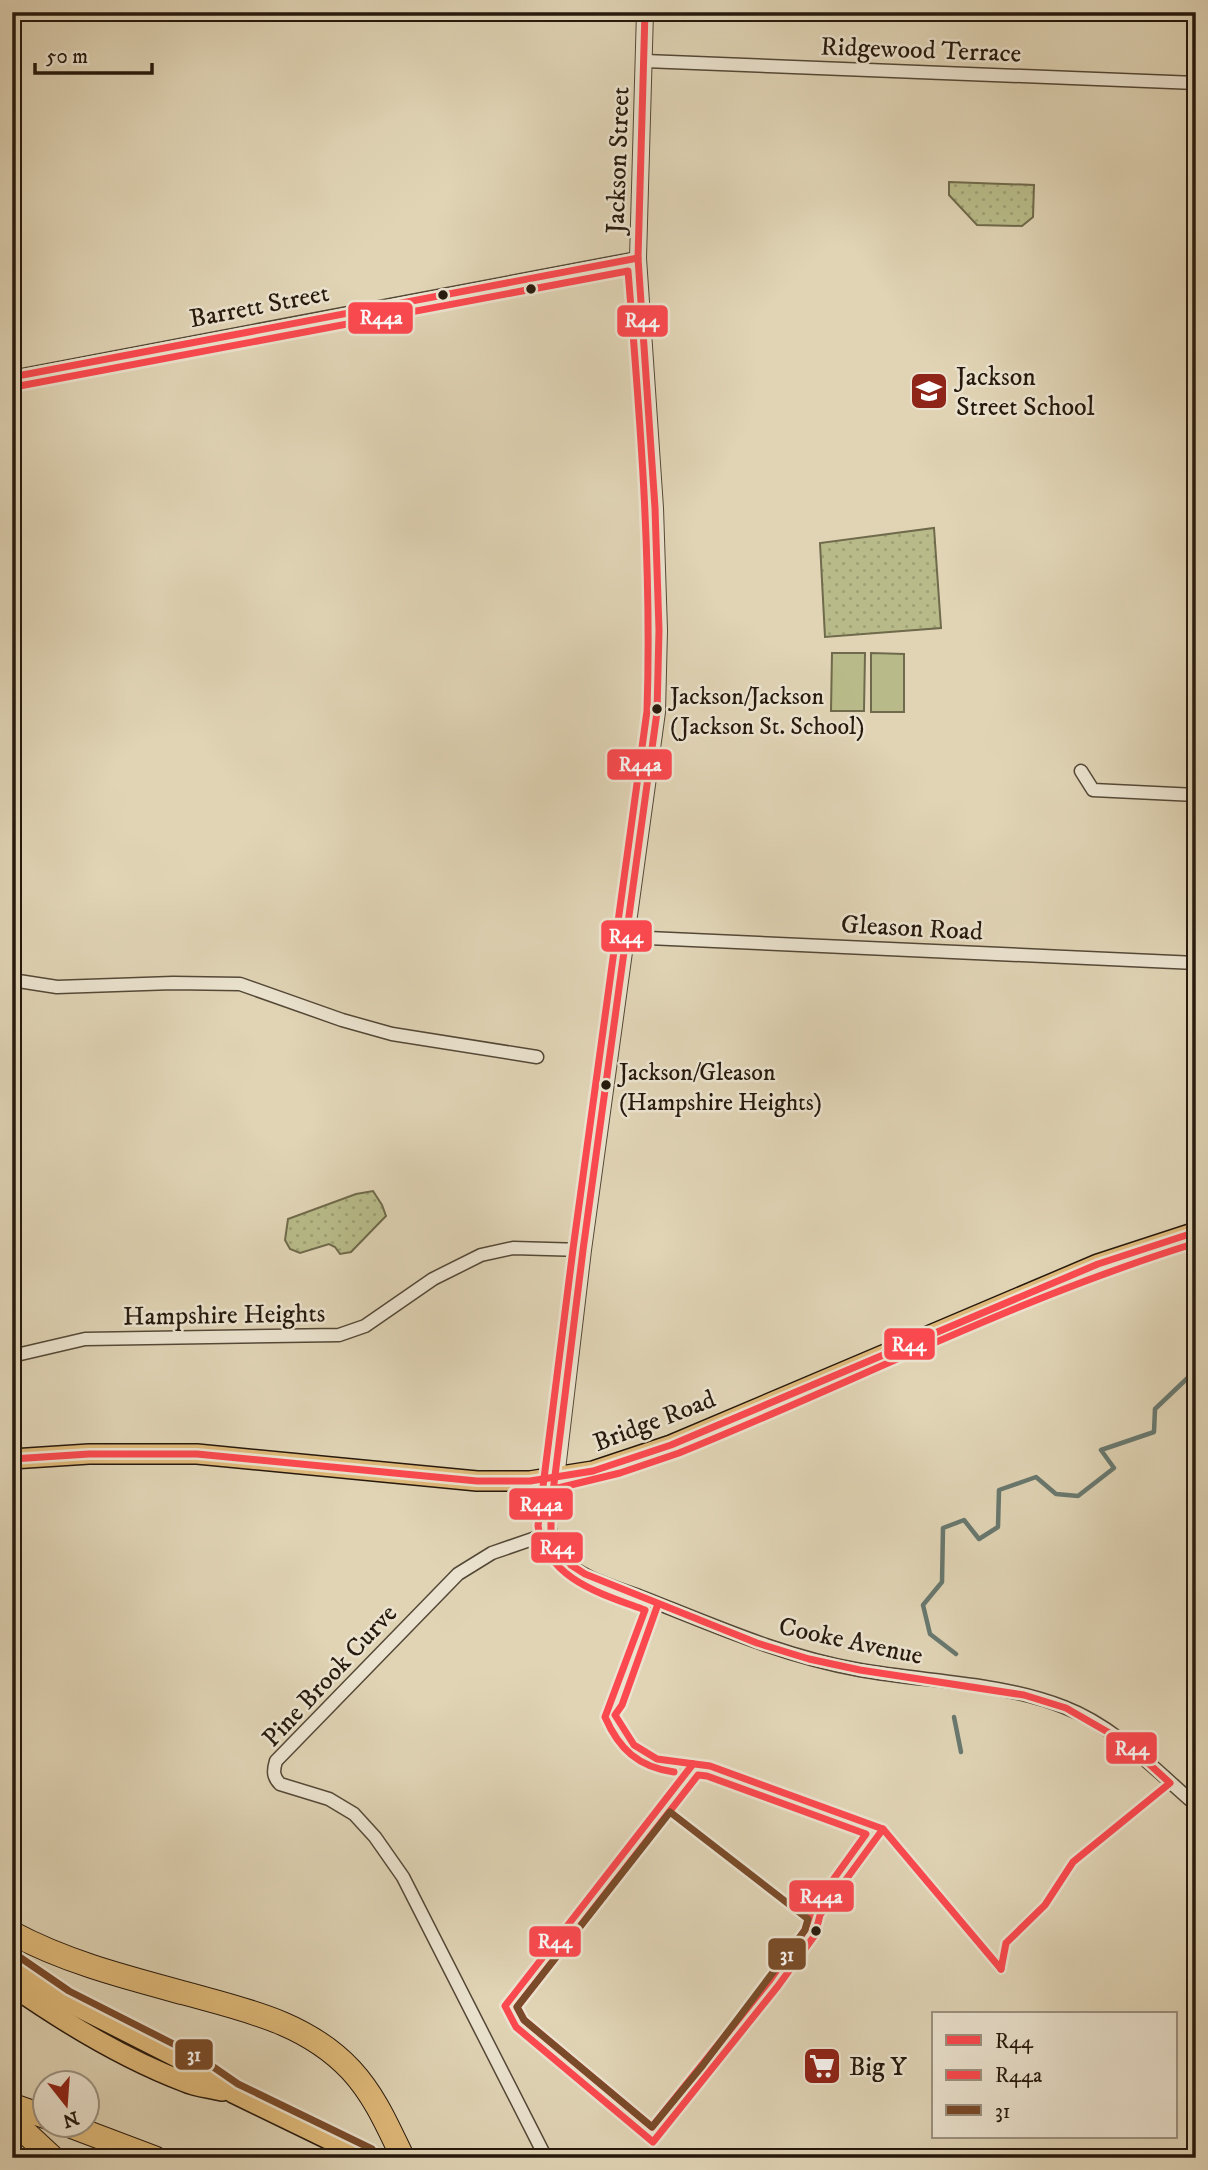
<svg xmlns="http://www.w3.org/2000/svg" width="1208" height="2170" viewBox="0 0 1208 2170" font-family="'IM FELL DW Pica',serif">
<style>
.green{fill:#b8bb89;stroke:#6f6a4b;stroke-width:2}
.park{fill:url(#park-dots);stroke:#6f6a4b;stroke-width:2}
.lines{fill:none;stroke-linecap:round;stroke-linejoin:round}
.stream{stroke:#68786f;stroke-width:4.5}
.minor-casing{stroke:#544837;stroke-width:15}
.tertiary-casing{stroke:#544837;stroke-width:18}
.primary-casing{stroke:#26190d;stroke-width:22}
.motorway-casing{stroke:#26190d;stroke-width:25}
.minor{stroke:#ebe3cf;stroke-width:12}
.tertiary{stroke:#ebe3cf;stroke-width:16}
.primary{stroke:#e0ba7a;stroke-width:19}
.motorway{stroke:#e0ba7a;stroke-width:23}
.bus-1-casing{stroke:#ebe3cf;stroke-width:12}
.bus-2-casing{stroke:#ebe3cf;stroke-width:12}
.bus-3-casing{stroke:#ebe3cf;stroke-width:12}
.bus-1{stroke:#fc4950;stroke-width:7}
.bus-2{stroke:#fc4950;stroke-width:7}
.bus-3{stroke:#7a4b2a;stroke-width:7}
.bus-dot{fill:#26190d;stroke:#ebe3cf;stroke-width:2.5}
.labels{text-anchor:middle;stroke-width:5;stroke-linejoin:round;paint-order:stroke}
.bus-label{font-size:24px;fill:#26190d;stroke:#ebe3cf;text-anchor:start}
.street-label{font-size:26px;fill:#26190d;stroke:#ebe3cf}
.poi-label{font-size:26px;fill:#26190d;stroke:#ebe3cf;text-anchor:start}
.line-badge{stroke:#ebe3cf;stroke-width:2.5}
.badge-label{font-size:19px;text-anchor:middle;font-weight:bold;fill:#fff}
</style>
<defs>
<pattern id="park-dots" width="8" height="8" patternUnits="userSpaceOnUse" patternTransform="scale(1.75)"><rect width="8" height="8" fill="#b8bb89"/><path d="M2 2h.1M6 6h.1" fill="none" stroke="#9ea075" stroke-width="1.8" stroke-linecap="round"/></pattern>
</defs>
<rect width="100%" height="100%" fill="#e0d4b5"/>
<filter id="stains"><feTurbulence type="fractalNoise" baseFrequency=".00286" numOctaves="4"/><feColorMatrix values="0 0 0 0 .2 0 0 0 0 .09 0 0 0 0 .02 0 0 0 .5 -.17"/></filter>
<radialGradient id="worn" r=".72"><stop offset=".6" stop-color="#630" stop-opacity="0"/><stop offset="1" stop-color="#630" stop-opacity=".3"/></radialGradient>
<g class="green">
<path d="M832,653H865L864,711H831Z"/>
<path d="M871,653L904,654V712H871Z"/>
</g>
<g class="park">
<path d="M949,182L1034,185L1033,217L1022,226L977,225L949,195Z"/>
<path d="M934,528L941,628L825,637L820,543Z"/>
<path d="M373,1191L382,1205L386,1216L351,1252L340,1254L335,1247L329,1244L300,1253L290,1249L285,1240L288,1219L356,1194Z"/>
</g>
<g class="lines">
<g class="stream">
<path d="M956,1654L930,1634L923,1605L942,1582L943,1528L964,1520L979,1539L998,1527L999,1490L1036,1477L1056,1494L1078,1496L1114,1468L1101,1450L1154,1432L1155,1409L1196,1370"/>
<path d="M954,1717L961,1752"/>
</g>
<defs>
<g id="minor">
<path d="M645,61L1196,83"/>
<path d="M12,377L638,258"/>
<path d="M1081,771L1093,790L1196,795"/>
<path d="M626,937L1196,963"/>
<path d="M12,980L57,987L173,983L240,984L342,1020L392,1034L537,1057"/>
<path d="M12,1356L85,1339L339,1335L365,1326L433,1279L481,1255L513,1248L583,1250"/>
<path d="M556,1478C551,1503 543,1527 557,1551C571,1576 618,1588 644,1598C715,1626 785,1657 860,1670C928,1682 1000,1682 1064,1707C1116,1727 1154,1769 1196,1805"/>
<path d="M546,2158L403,1877L375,1837L354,1814L329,1799L280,1784C273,1777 273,1771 276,1761L458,1574L492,1553L550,1533"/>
</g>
<path id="tertiary" d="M556,1478L583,1250L657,712L659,630L655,508L638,258L645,12"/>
<g id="primary">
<path d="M12,1459L89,1454H197L477,1481H530L593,1471L671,1445L1098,1264L1196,1232"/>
<path d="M12,1965L64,2000L194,2066L233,2093L367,2158"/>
<path d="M12,1986C65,2023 124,2059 185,2082C196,2087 210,2088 222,2091"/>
</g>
<g id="motorway">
<path d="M12,1933C66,1962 125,1977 184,1993C245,2010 306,2022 351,2070C375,2096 388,2127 403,2158"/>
<path d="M12,2105L46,2117"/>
<path d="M12,2120L53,2158"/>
<path d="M65,2124L155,2158"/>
</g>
</defs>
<use href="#minor" class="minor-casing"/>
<use href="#tertiary" class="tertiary-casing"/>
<use href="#primary" class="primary-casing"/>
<use href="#motorway" class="motorway-casing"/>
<use href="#minor" class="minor"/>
<use href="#tertiary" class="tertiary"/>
<use href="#primary" class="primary"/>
<use href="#motorway" class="motorway"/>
<defs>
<g id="bus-1">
<path d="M645,12L638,258L655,508L659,630L657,712L583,1250L551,1508V1533L554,1544L571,1565L585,1574L757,1643L809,1659L860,1670L1024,1695L1066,1708L1125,1742L1170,1783L1073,1862L1045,1905L1006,1943L1001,1969"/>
<path d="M12,377L638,258"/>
<path d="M12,1459L89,1454H197L477,1481H530L593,1471L671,1445L1098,1264L1196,1232"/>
<path d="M658,1604L622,1705L615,1715L634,1745L657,1759L710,1766L883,1829L1001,1969"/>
<path d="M693,1764L505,2006L516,2027L653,2142L778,1986L815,1935L820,1915L883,1829"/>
</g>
<g id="bus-2">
<path d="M14,387L628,271C640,417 652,564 647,711L573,1249L538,1526C546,1579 602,1594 645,1610L605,1717C619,1749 638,1767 674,1772"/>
<path d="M558,1488L620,1473L679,1453C852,1383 1017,1298 1196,1243"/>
<path d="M698,1775L707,1776L866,1834L812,1909L805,1930L770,1980L652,2127L524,2020L517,2007Z"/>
</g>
<g id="bus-3">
<path d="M670,1812L808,1919L805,1930L703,2065L652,2127L524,2020L517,2007Z"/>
<path d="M18,1956L69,1991L199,2057L238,2084L372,2149"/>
</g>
</defs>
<use href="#bus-1" class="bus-1-casing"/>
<use href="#bus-2" class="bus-2-casing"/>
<use href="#bus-3" class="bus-3-casing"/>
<use href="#bus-1" class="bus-1"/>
<use href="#bus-2" class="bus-2"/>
<use href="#bus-3" class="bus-3"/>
</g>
<defs>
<symbol id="school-square" viewBox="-11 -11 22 22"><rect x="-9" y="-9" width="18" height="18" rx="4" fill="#8f2418" stroke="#ebe3cf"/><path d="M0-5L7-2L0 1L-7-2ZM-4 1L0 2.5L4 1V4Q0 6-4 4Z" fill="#fff"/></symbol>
<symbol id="supermarket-square" viewBox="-11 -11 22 22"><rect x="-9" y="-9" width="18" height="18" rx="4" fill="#8f2418" stroke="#ebe3cf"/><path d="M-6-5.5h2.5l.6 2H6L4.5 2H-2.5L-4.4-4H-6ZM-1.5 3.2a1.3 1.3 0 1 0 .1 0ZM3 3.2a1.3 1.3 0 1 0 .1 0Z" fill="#fff"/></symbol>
</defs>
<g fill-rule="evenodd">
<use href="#school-square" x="907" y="369" width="44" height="44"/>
<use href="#supermarket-square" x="800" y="2044" width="44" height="44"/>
</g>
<g class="bus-dot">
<circle cx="531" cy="289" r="6"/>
<circle cx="443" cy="295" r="6"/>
<circle cx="657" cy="709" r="6"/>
<circle cx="606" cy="1085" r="6"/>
<circle cx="816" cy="1931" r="6"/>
</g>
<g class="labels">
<g class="bus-label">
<text x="670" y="704">Jackson/Jackson<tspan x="670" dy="30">(Jackson St. School)</tspan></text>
<text x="619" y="1080">Jackson/Gleason<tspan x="619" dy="30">(Hampshire Heights)</tspan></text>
</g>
<g class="street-label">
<text transform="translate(921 49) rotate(2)" y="9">Ridgewood Terrace</text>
<text transform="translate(617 160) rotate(-88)" y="9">Jackson Street</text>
<text transform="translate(259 305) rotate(-11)" y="9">Barrett Street</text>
<text transform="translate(912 927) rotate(3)" y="9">Gleason Road</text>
<text transform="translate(224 1314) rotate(-1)" y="9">Hampshire Heights</text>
<text transform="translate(654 1420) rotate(-21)" y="9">Bridge Road</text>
<text transform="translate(851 1640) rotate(12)" y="9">Cooke Avenue</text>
<text transform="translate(329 1675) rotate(-47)" y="9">Pine Brook Curve</text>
</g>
<g class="poi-label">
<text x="956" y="385">Jackson<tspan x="956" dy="30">Street School</tspan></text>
<text x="849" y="2075">Big Y</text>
</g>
</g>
<g class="line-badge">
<rect x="347" y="301" width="67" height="34" rx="7" fill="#fc4950"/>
<rect x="616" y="304" width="53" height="34" rx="7" fill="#fc4950"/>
<rect x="606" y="748" width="67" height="33" rx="7" fill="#fc4950"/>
<rect x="600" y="919" width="53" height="34" rx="7" fill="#fc4950"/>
<rect x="883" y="1327" width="53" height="34" rx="7" fill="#fc4950"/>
<rect x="508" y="1487" width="66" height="34" rx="7" fill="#fc4950"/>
<rect x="530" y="1531" width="54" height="33" rx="7" fill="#fc4950"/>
<rect x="1105" y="1731" width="53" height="34" rx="7" fill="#fc4950"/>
<rect x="788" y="1879" width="67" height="34" rx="7" fill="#fc4950"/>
<rect x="528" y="1925" width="54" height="33" rx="7" fill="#fc4950"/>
<rect x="767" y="1937" width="40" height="34" rx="7" fill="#7a4b2a"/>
<rect x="174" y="2038" width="40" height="33" rx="7" fill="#7a4b2a"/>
</g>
<g class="badge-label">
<text x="381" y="324">R44a</text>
<text x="642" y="327">R44</text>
<text x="640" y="771">R44a</text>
<text x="626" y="943">R44</text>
<text x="909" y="1351">R44</text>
<text x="541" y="1511">R44a</text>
<text x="557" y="1554">R44</text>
<text x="1132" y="1755">R44</text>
<text x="821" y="1903">R44a</text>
<text x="555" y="1948">R44</text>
<text x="787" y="1961">31</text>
<text x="194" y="2061">31</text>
</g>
<rect width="1208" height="2170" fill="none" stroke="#e0d4b5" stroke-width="42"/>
<rect x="14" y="14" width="1180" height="2142" fill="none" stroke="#26190d" stroke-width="3.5"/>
<rect x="21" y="21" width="1166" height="2128" fill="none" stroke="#26190d" stroke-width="2"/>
<rect x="932" y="2012" width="245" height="126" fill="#ebe3cf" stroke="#9c9281" stroke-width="2"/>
<rect x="946" y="2035" width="35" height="10" fill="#fc4950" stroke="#9c9281" stroke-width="2"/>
<text x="995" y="2048" font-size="21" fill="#26190d">R44</text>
<rect x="946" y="2070" width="35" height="10" fill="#fc4950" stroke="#9c9281" stroke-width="2"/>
<text x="995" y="2082" font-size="21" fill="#26190d">R44a</text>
<rect x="946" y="2105" width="35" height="10" fill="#7a4b2a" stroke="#9c9281" stroke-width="2"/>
<text x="995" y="2118" font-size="21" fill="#26190d">31</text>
<g transform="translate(66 2104) rotate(163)"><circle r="33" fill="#ebe3cf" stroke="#9c9281" stroke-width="2"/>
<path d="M0-5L12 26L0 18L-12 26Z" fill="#8f2418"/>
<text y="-10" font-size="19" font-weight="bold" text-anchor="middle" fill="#26190d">N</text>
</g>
<path d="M35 63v10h117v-10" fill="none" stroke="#26190d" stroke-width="3.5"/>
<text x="46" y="63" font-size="21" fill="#26190d" stroke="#ebe3cf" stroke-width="5" paint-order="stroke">50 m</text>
<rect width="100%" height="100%" filter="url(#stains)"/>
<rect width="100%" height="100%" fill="url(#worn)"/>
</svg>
